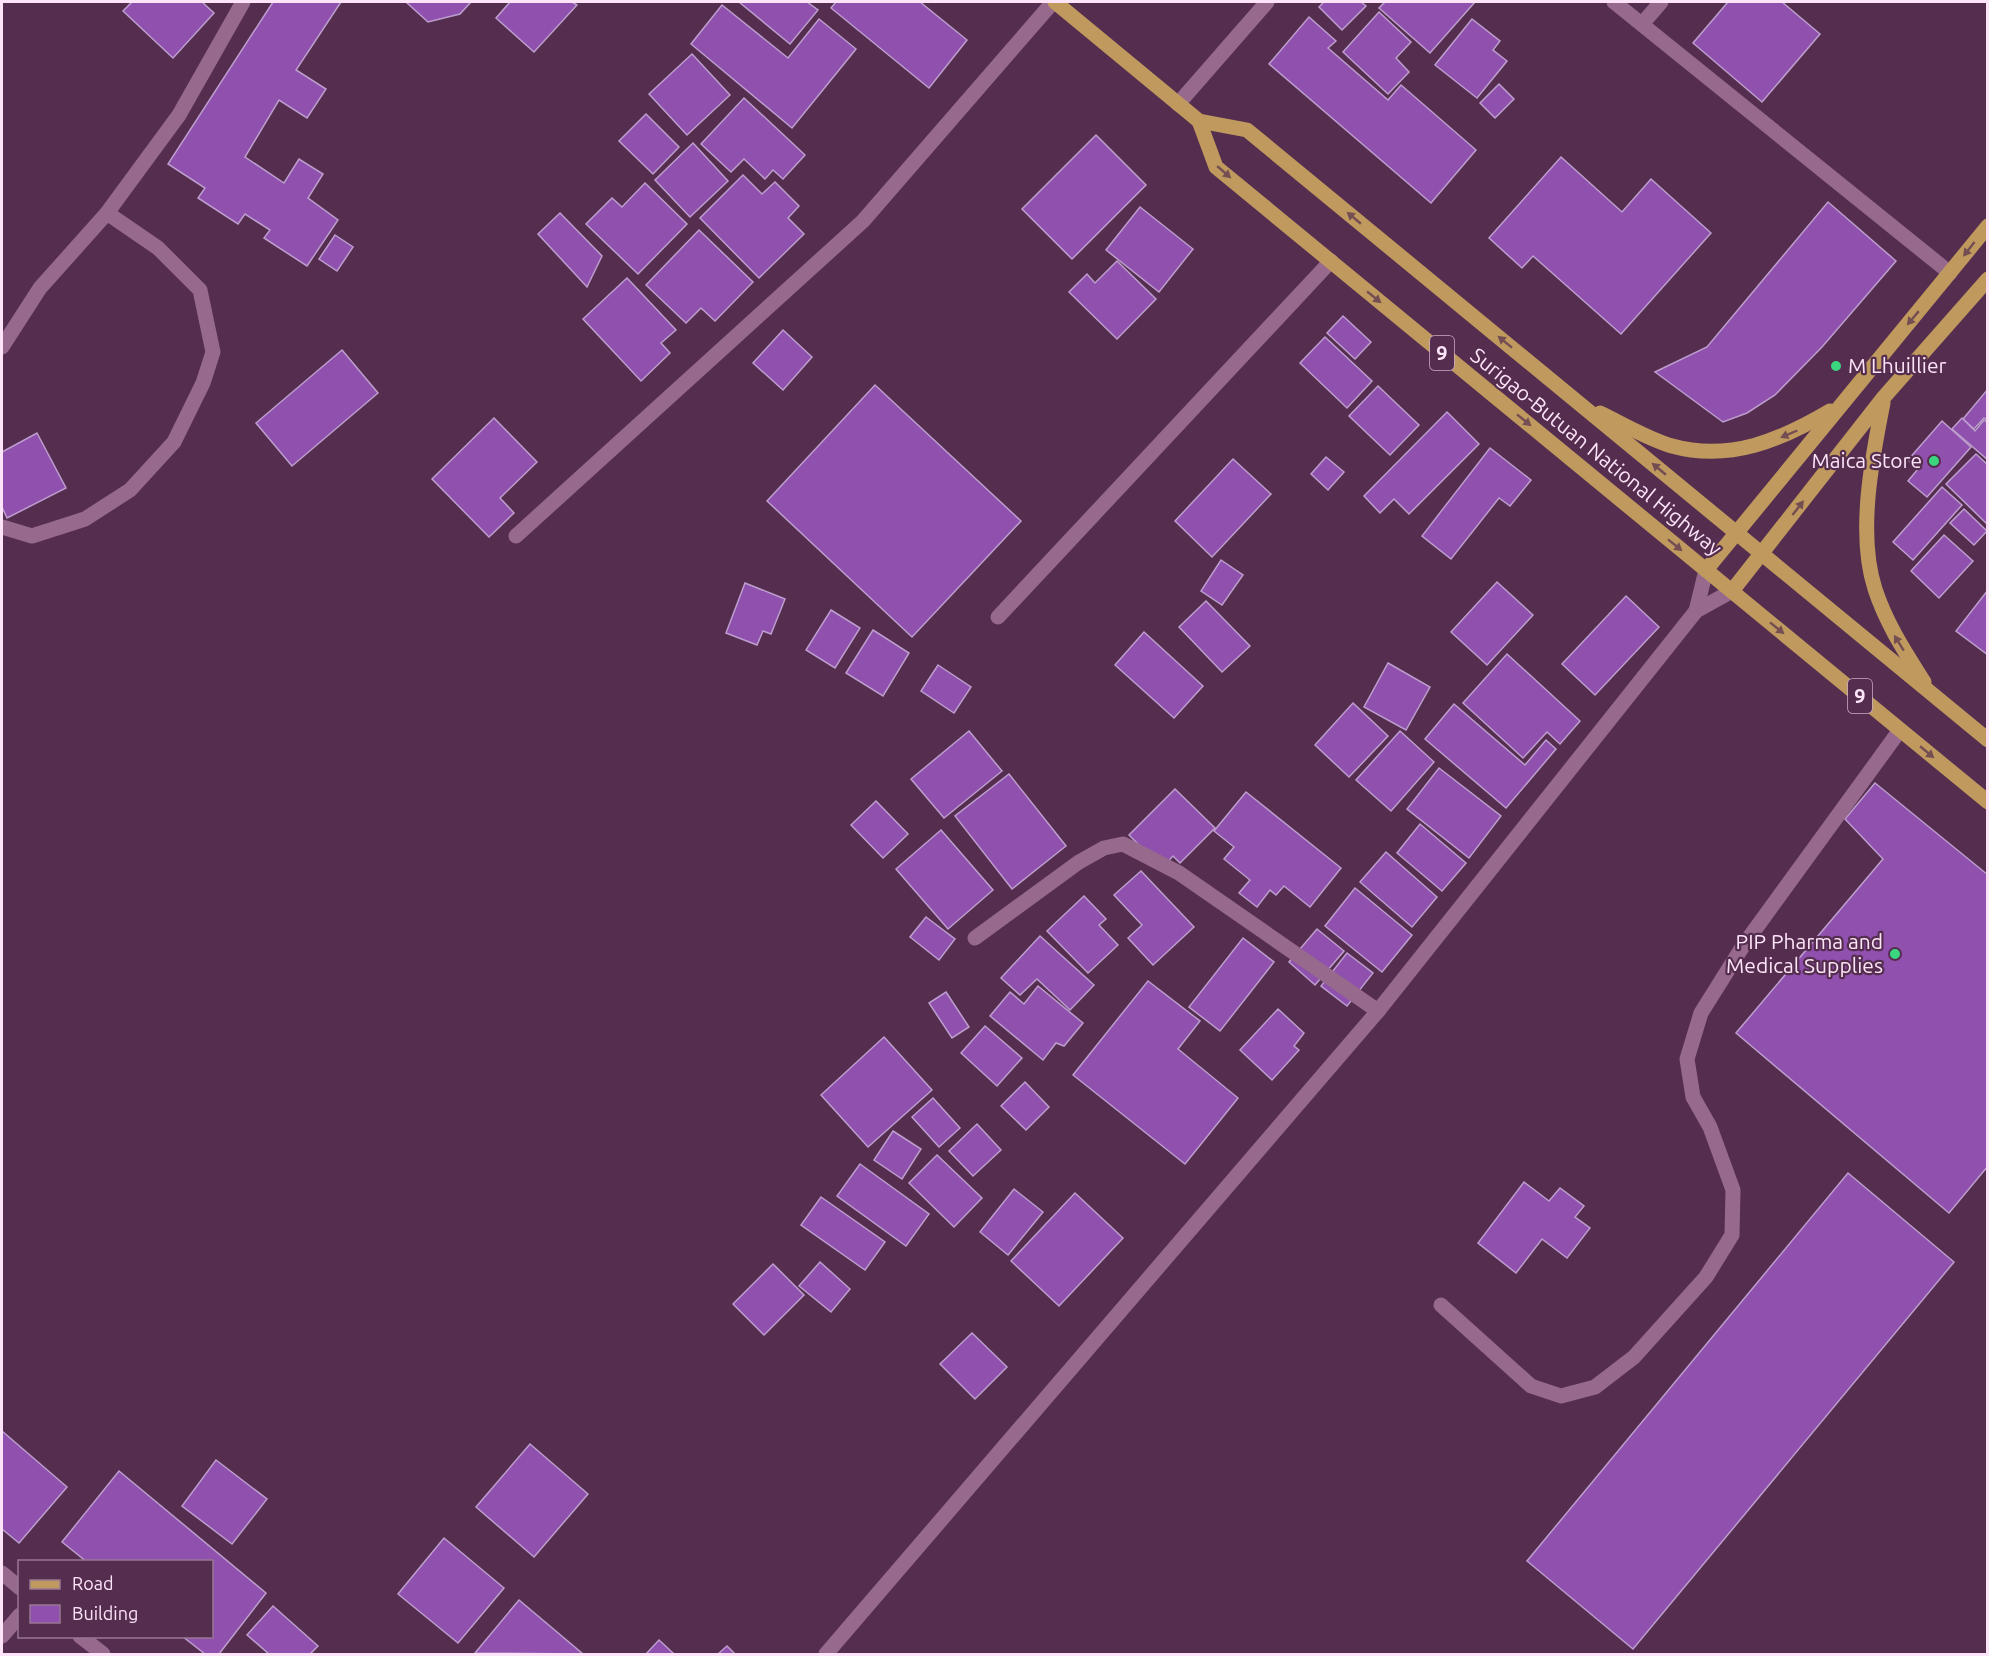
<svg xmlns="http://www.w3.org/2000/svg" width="1989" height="1656" viewBox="0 0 1989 1656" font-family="Ubuntu,sans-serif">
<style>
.building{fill:#8f50ae;stroke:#bd9ece;stroke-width:1.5}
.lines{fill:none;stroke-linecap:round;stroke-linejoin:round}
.service{stroke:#96698d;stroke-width:15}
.minor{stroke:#96698d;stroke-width:15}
.tertiary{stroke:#96698d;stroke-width:15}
.primary{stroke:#bf995d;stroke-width:15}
.oneway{fill:#754e53}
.poi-dot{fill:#3ad77f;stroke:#552e4f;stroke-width:2}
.labels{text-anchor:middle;stroke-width:4.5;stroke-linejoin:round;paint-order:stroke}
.shield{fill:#552e4f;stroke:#cbadc5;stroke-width:1.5}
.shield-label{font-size:20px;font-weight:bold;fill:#fde4f8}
.poi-label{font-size:21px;fill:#fde4f8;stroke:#552e4f;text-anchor:end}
.street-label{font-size:21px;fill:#fde4f8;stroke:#552e4f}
</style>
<rect width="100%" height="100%" fill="#552e4f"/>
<g class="building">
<path d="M132,2H202L214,13L173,58L123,11Z"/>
<path d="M273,2H341L296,70L326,89L307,118L279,100L245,157L284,183L299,159L323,174L308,198L338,220L307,266L264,238L270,230L245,214L238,224L198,198L205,188L168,164Z"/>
<path d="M406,2H471L460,14L428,22Z"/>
<path d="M510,2H572L577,5L534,52L496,18Z"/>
<path d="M739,2H807L818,10L790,44Z"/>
<path d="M836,2H920L967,40L929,88L831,8Z"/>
<path d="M1324,2H1361L1366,6L1342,30L1319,7Z"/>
<path d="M1385,2H1475L1430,53L1379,8Z"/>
<path d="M1728,2H1782L1820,34L1762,102L1693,43Z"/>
<path d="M722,5L788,58L819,19L856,49L792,128L691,44Z"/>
<path d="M1379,12L1411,42L1396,58L1409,72L1388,94L1343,52Z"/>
<path d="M1309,17L1336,41L1328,48L1388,100L1401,85L1476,150L1431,203L1269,64Z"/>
<path d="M1472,19L1500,41L1493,50L1507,61L1477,98L1435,65Z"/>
<path d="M692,54L730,95L687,135L649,94Z"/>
<path d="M1499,84L1514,99L1495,118L1480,103Z"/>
<path d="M744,98L805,155L783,179L773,170L765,179L744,159L731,172L701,144Z"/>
<path d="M646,114L679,147L653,174L619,141Z"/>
<path d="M1096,135L1146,185L1072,259L1022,209Z"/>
<path d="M693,143L728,181L690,217L655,180Z"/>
<path d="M1561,157L1622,212L1651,179L1711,233L1621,334L1533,256L1522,268L1489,238Z"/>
<path d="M743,175L762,194L775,182L799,206L788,218L804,234L759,278L700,218Z"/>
<path d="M645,183L687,224L638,274L586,224L612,198L622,207Z"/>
<path d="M1828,202L1896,261L1822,347L1775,395L1747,413L1723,422L1655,372L1707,347Z"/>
<path d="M1140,207L1193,249L1159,292L1106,250Z"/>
<path d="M560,213L602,256L587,287L538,234Z"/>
<path d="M699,230L753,282L715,321L701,308L686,323L646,285Z"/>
<path d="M335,235L353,247L337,271L319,259Z"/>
<path d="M1117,261L1156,299L1117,339L1069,292L1087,274L1095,283Z"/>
<path d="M627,278L676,330L661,343L670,353L641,381L583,319Z"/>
<path d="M1343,316L1371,342L1355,359L1327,333Z"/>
<path d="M783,330L812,357L783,390L753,363Z"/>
<path d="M1325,337L1372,381L1347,408L1300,363Z"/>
<path d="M342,350L378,393L292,466L256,423Z"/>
<path d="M875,385L1021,521L912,637L767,501Z"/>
<path d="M1378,386L1419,425L1390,455L1349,416Z"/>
<path d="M1988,389V421L1984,418L1974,429L1963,419Z"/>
<path d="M1447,412L1479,444L1409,514L1394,499L1380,513L1364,496Z"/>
<path d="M494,418L537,462L500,498L514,513L489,537L432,479Z"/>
<path d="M1962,418L1975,431L1984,420L1988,423V460L1952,429Z"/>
<path d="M1942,421L1971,447L1927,497L1908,481L1918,469L1908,460Z"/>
<path d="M37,433L66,488L7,518L2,507V452Z"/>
<path d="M1490,448L1531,480L1510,506L1499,498L1451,559L1422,536Z"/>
<path d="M1976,454L1988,465V525L1946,484Z"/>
<path d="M1326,457L1344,472L1328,490L1311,474Z"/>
<path d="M1233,459L1271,494L1212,557L1175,521Z"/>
<path d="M1942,487L1962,505L1913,560L1893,542Z"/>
<path d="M1964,509L1987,531L1974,545L1950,523Z"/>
<path d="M1944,535L1973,561L1939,598L1911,571Z"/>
<path d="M1221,560L1243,575L1222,605L1201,591Z"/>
<path d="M1497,582L1533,615L1487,665L1451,632Z"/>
<path d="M745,583L785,599L771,634L763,631L757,645L726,633Z"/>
<path d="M1988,590V655L1956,631Z"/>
<path d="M1626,596L1659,627L1595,695L1562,664Z"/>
<path d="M1206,601L1250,646L1222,672L1179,627Z"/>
<path d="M831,610L860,628L835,668L806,650Z"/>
<path d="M873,630L909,653L883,696L846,673Z"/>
<path d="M1144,632L1203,686L1174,718L1115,665Z"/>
<path d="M1507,654L1580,721L1560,744L1547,732L1523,758L1463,703Z"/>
<path d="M1388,663L1430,687L1406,730L1364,707Z"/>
<path d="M938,665L971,687L954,713L921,691Z"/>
<path d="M1353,703L1388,736L1349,777L1315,745Z"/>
<path d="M1454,704L1525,765L1546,740L1556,749L1506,808L1425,739Z"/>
<path d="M969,731L1002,771L944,818L911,779Z"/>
<path d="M1400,731L1434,762L1391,811L1356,780Z"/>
<path d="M1439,768L1501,816L1469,858L1407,809Z"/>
<path d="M1009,774L1066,846L1012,889L955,816Z"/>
<path d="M1875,783L1988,875V1166L1949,1213L1736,1033L1883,859L1845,819Z"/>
<path d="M1175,789L1215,828L1180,863L1173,856L1162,868L1129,835Z"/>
<path d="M1246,792L1341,868L1310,907L1284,886L1276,895L1270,890L1257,907L1239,893L1250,880L1224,859L1234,847L1214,831Z"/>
<path d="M876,801L908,834L883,858L851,825Z"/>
<path d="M1420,824L1466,863L1442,891L1397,853Z"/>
<path d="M941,830L993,890L948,929L896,869Z"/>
<path d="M1386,852L1437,897L1412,927L1360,882Z"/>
<path d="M1141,871L1194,927L1153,965L1128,938L1142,925L1114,895Z"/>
<path d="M1355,888L1412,935L1382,972L1325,926Z"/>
<path d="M1084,896L1106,919L1099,925L1118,945L1088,973L1047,931Z"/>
<path d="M926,917L955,939L939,960L910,937Z"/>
<path d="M1317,929L1344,951L1315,985L1289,962Z"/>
<path d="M1040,936L1094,985L1070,1010L1037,979L1020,995L1001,978Z"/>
<path d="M1243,938L1274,962L1220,1031L1189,1007Z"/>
<path d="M1347,953L1373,973L1347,1006L1321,986Z"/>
<path d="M1148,981L1200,1021L1178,1049L1238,1098L1185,1164L1073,1075Z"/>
<path d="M1038,986L1083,1023L1064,1046L1056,1043L1043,1060L990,1016L1010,992L1024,1004Z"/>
<path d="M946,992L969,1027L952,1038L929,1003Z"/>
<path d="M1278,1009L1304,1033L1294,1046L1299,1050L1272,1080L1240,1050Z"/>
<path d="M985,1026L1022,1058L997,1086L961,1053Z"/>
<path d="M884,1037L932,1090L868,1147L821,1095Z"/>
<path d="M1025,1082L1049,1107L1026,1130L1001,1106Z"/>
<path d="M933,1098L960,1128L939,1147L912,1117Z"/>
<path d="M977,1124L1001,1150L973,1176L949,1151Z"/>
<path d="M893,1131L921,1149L902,1179L874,1160Z"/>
<path d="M937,1155L982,1198L954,1227L909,1183Z"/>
<path d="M860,1164L929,1214L906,1246L837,1196Z"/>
<path d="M1848,1173L1954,1262L1633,1649L1527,1561Z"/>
<path d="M1524,1182L1549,1201L1560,1188L1584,1206L1575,1217L1590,1228L1567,1258L1542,1239L1516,1273L1478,1243Z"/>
<path d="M1014,1189L1043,1212L1008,1255L980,1232Z"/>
<path d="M1075,1193L1123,1238L1059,1306L1011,1261Z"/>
<path d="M821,1197L885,1242L865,1270L801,1225Z"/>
<path d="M820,1262L850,1289L831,1312L799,1286Z"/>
<path d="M773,1264L804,1295L764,1335L733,1304Z"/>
<path d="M972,1333L1007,1367L975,1399L940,1364Z"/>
<path d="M2,1431L67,1487L19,1543L2,1529Z"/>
<path d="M530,1444L588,1494L534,1557L476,1507Z"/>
<path d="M216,1460L267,1499L232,1544L182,1506Z"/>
<path d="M119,1471L266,1593L219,1654H205L182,1636H212V1562H87L62,1542Z"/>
<path d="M444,1538L504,1588L458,1643L398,1594Z"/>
<path d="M519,1600L583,1654L475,1653Z"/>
<path d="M273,1606L318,1646L310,1654H269L247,1635Z"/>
<path d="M659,1640L674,1654H646Z"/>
<path d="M727,1646L735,1654H718Z"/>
</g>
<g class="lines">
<g class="service">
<path d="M2,347L40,288L107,213L179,115L243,2"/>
<path d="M2,527L32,536L85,519L130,490L174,442L203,383L213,352L200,290L158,248L107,213"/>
<path d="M998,617L1331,261"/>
<path d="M1441,1305L1531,1386L1561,1396L1595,1387L1634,1357L1706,1277L1732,1235L1733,1190L1710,1127L1693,1097L1687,1059L1701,1013L1743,946L1900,730"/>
<path d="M2,1573L20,1588"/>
<path d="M2,1636L20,1615"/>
<path d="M80,1636L103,1654"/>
</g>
<g class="minor">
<path d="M1614,2L1950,273"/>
<path d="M1642,24L1661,2"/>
<path d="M1178,104L1267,2"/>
<path d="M516,536L863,221L1053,2"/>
<path d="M975,938L1079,862L1104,848L1123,844L1179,873L1378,1011"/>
</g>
<g class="tertiary">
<path d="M1696,611L1706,570"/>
<path d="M826,1654L1378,1011L1696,611L1732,591"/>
</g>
<g class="primary">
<path d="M1055,2L1199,121L1247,130L1988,740"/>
<path d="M1199,121L1216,167L1988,802"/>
<path d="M1883,403C1872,458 1857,534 1875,589C1886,623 1905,652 1924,682"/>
<path d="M1600,413C1623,424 1648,439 1672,446C1730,462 1781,440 1830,411"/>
<path d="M1706,570L1988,226"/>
<path d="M1732,591L1884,397L1988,279"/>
</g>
</g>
<defs><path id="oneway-solid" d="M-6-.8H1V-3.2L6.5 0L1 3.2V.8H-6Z" transform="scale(1.5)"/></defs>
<g class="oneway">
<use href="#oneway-solid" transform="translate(1224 172) rotate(41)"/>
<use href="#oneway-solid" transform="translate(1354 218) rotate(-140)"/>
<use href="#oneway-solid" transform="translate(1969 249) rotate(128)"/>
<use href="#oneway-solid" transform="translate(1374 297) rotate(39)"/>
<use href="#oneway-solid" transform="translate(1913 318) rotate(130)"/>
<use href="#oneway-solid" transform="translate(1505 342) rotate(-141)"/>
<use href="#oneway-solid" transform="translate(1524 420) rotate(39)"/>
<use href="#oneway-solid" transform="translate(1789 434) rotate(157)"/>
<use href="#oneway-solid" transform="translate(1659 469) rotate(-140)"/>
<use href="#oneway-solid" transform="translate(1798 508) rotate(-52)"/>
<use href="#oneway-solid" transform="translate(1675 545) rotate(39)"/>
<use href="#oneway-solid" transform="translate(1777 628) rotate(39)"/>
<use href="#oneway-solid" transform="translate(1899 643) rotate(-122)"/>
<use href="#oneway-solid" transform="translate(1927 752) rotate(40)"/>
</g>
<g class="poi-dot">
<circle cx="1836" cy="366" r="6"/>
<circle cx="1934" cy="461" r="6"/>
<circle cx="1895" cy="954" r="6"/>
</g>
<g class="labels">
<g class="shield">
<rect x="1430" y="336" width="24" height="34" rx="4.5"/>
<rect x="1848" y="679" width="24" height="34" rx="4.5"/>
</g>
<g class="shield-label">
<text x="1442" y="360">9</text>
<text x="1860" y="703">9</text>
</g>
<g class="poi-label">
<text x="1848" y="373" text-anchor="start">M Lhuillier</text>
<text x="1922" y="468">Maica Store</text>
<text x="1883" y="949">PIP Pharma and<tspan x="1883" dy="24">Medical Supplies</tspan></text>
</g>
<g class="street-label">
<text transform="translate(1596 452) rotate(39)" y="7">Surigao-Butuan National Highway</text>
</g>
</g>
<rect width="1989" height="1656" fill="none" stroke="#fde4f8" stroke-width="6"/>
<rect x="18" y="1560" width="195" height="78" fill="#552e4f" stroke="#987793" stroke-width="1.5"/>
<rect x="30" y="1580" width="30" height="9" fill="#bf995d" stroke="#987793" stroke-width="1.5"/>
<text x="72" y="1590" font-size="18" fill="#fde4f8">Road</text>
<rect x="30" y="1605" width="30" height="18" fill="#8f50ae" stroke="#987793" stroke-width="1.5"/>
<text x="72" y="1620" font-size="18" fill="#fde4f8">Building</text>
</svg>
